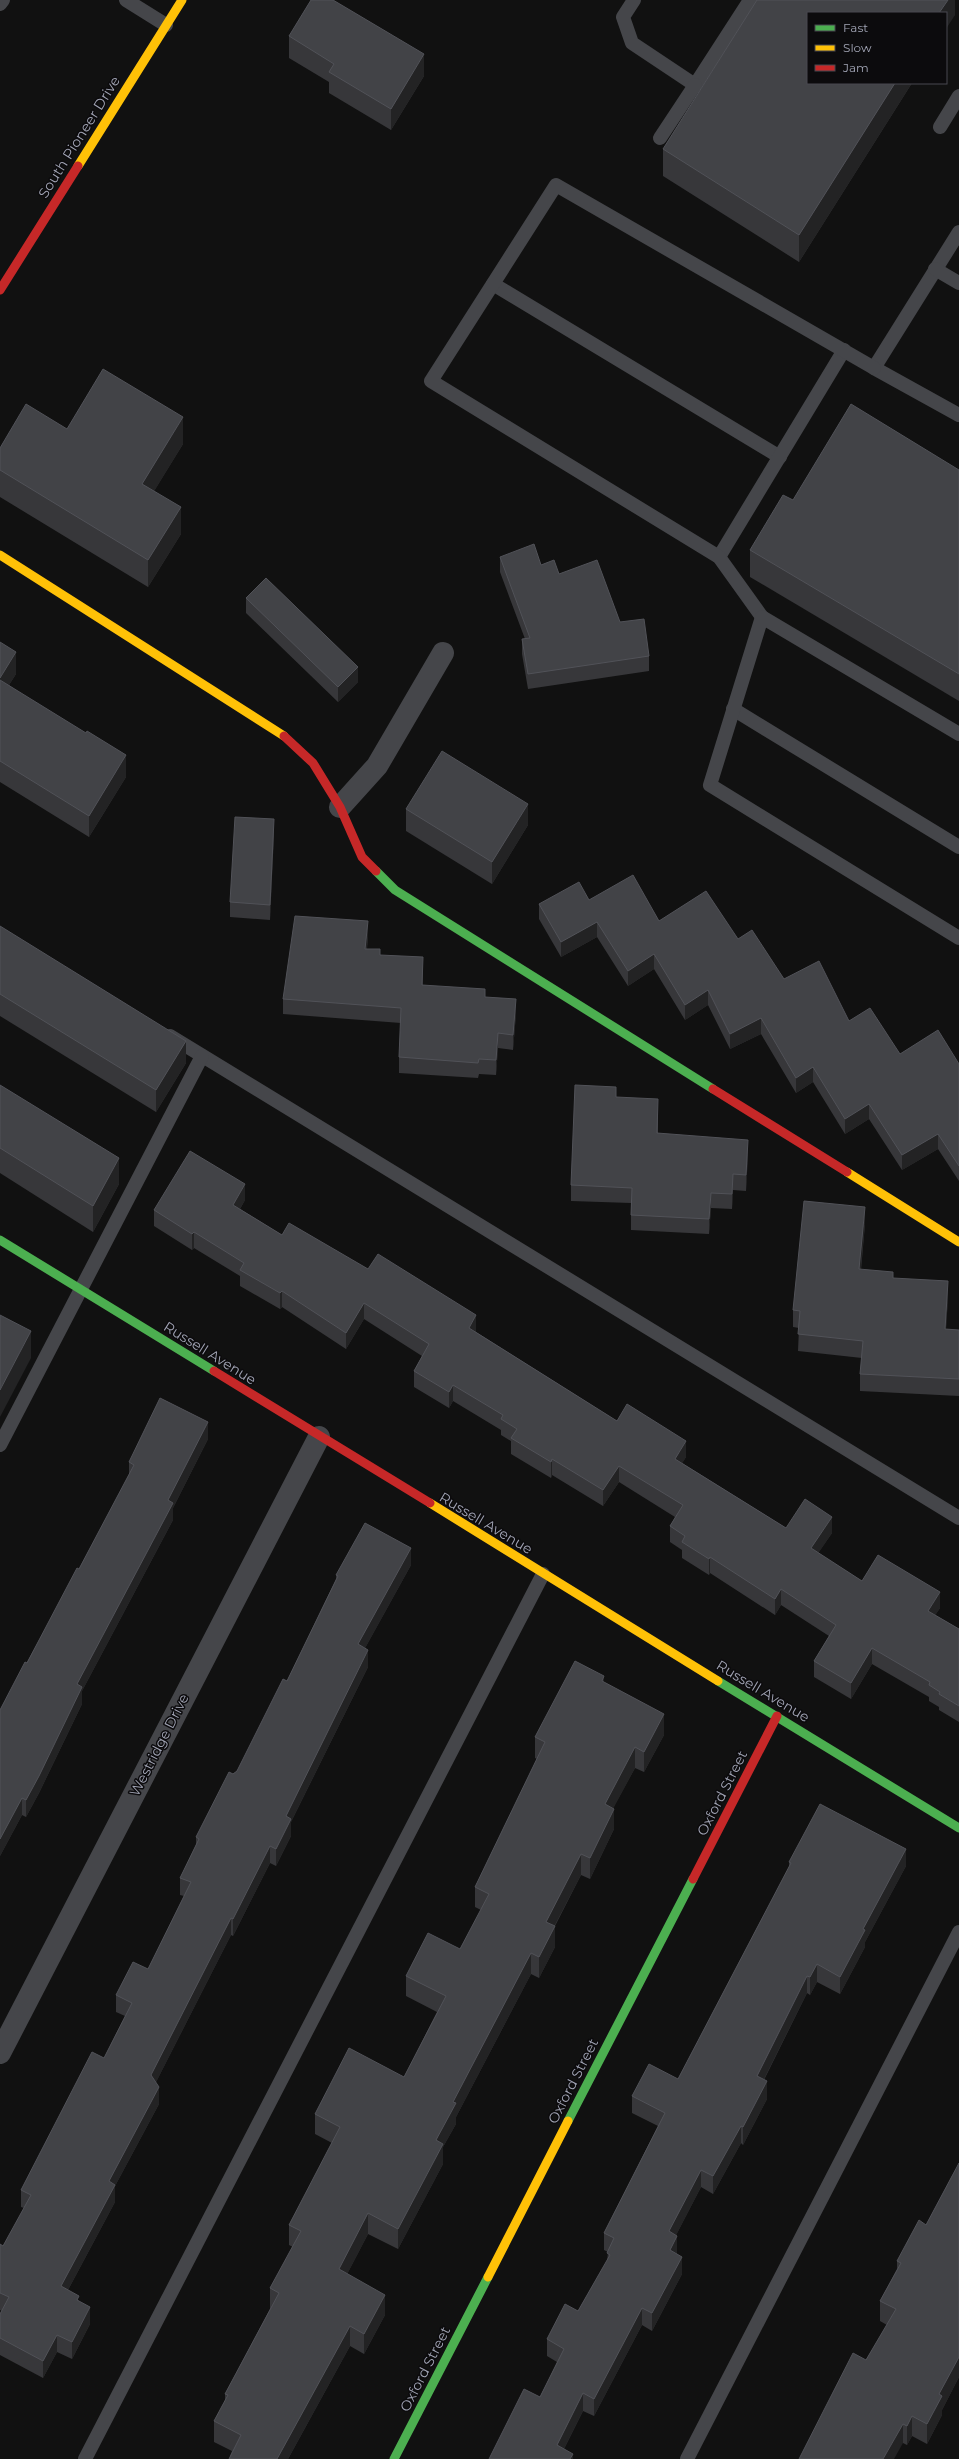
<svg xmlns="http://www.w3.org/2000/svg" width="959" height="2459" viewBox="0 0 959 2459" font-family="Montserrat,sans-serif">
<style>
.lines{fill:none;stroke-linecap:round;stroke-linejoin:round}
.lane{stroke:#45464a;stroke-width:14}
.street{stroke:#45464a;stroke-width:22}
.fast{stroke:#4caf50;stroke-width:9}
.slow{stroke:#ffc107;stroke-width:9}
.jam{stroke:#c62828;stroke-width:9}
.wall{fill:#37373a}
.shaded-wall{fill:#232324}
.building{fill:#424347;stroke:#515258}
.labels{text-anchor:middle;stroke-width:3;stroke-linejoin:round;paint-order:stroke}
.street-label{font-size:14px;fill:#a1a4b4;stroke:#0c0b0d}
</style>
<rect width="100%" height="100%" fill="#111"/>
<g class="lines">
<g class="lane">
<path d="M126,0L166,25"/>
<path d="M634,0L623,17L632,43L695,85L750,0"/>
<path d="M0,4L3,0"/>
<path d="M940,127L959,96"/>
<path d="M660,138L695,85"/>
<path d="M959,232L874,368L959,415"/>
<path d="M935,269L959,283"/>
<path d="M493,284L780,457"/>
<path d="M719,557L844,350"/>
<path d="M762,617L719,557L431,381L556,185L874,368"/>
<path d="M733,709L959,847"/>
<path d="M959,734L762,617L710,785L959,938"/>
<path d="M170,1036L959,1518"/>
<path d="M0,1445L202,1056"/>
<path d="M85,2459L543,1574"/>
<path d="M687,2459L959,1932"/>
</g>
<g class="street">
<path d="M340,807L377,766L443,653"/>
<path d="M0,2053L319,1437"/>
</g>
<g class="fast">
<path d="M376,871L395,890L713,1089"/>
<path d="M0,1240L214,1371"/>
<path d="M718,1681L959,1828"/>
<path d="M568,2121L693,1879"/>
<path d="M394,2459L488,2277"/>
</g>
<g class="slow">
<path d="M78,166L182,0"/>
<path d="M0,555L284,736"/>
<path d="M847,1172L959,1242"/>
<path d="M430,1503L718,1681"/>
<path d="M488,2277L568,2121"/>
</g>
<g class="jam">
<path d="M0,290L78,166"/>
<path d="M284,736L313,763L340,807L362,857L376,871"/>
<path d="M713,1089L847,1172"/>
<path d="M214,1371L430,1503"/>
<path d="M693,1879L777,1716"/>
</g>
</g>
<g class="wall">
<path d="M955,0V15L808,83H912L799,262L663,176V149Z"/>
<path d="M289,36L424,76L391,130L329,93V82L289,58Z"/>
<path d="M67,429L183,444L154,491L181,534L148,587L0,497V448Z"/>
<path d="M959,470V701L750,577V550L793,500Z"/>
<path d="M500,557L541,565L559,574L620,622L649,656V671L528,689L522,654V639H525L500,572Z"/>
<path d="M246,598L358,682L338,702L246,613Z"/>
<path d="M0,642L16,674L9,685L126,777L89,837L0,782Z"/>
<path d="M406,809L528,825L492,884L406,831Z"/>
<path d="M274,834L270,920L230,917V902Z"/>
<path d="M589,900L659,921L738,939L784,979L849,1021L900,1054L959,1064V1181L938,1149L902,1170L869,1119L845,1134L813,1082L796,1093L761,1034L730,1049L708,1005L685,1020L654,969L628,986L597,937L561,957L539,919V904Z"/>
<path d="M0,926L186,1063L156,1112L0,1016Z"/>
<path d="M368,936L367,949L380,955L423,972V985L485,997L516,1014L513,1050L498,1048L496,1075L479,1074L478,1078L399,1073V1057L401,1023L283,1014V999Z"/>
<path d="M0,1085L119,1184L93,1232L0,1173Z"/>
<path d="M616,1097L658,1114V1133L748,1155L746,1191L733,1190L732,1209L711,1208L709,1234L631,1230V1203L571,1201V1185Z"/>
<path d="M245,1200L240,1209L282,1235L368,1269L476,1331V1332L617,1421L686,1457L682,1463L786,1528L832,1533L818,1553L862,1581L940,1608L935,1615L959,1629V1722L939,1710V1707L929,1701V1697L872,1664L851,1699L814,1677V1661L829,1636L781,1605L775,1615L710,1573L709,1575L682,1558V1550L670,1542V1526L675,1517L619,1482L603,1506L552,1475L551,1478L511,1454V1441L501,1435V1430L453,1401L449,1408L414,1387V1371L422,1356L364,1319L346,1349L282,1307L280,1309L240,1286V1276L194,1248L192,1250L154,1226V1210Z"/>
<path d="M865,1224L861,1270L893,1278L948,1298L946,1329L959,1330V1396L860,1391V1374L862,1358L798,1351L799,1328L793,1327V1310Z"/>
<path d="M208,1439L173,1508V1520L82,1691V1704L39,1793L26,1817L22,1815L0,1856V1710L79,1569L129,1475V1462Z"/>
<path d="M411,1565L365,1648L368,1667L291,1822V1836L276,1866L270,1863L233,1936L231,1935L156,2082L159,2104L115,2186V2202L68,2290L79,2301L90,2324L72,2359L57,2352L43,2378L0,2355V2314L2,2311L0,2310V2244L3,2246L24,2208L21,2207V2190L104,2058L125,2016L116,2012V1995L148,1969L184,1896L180,1895V1878L196,1845V1837L233,1774L237,1771L287,1681L336,1579V1575Z"/>
<path d="M604,1683L664,1735L644,1772L635,1768L613,1808L614,1829L590,1879L581,1875L555,1926V1947L539,1978L531,1974L456,2117V2124L443,2147V2164L398,2249L368,2234L347,2274L385,2315L364,2354L350,2346L288,2459H229L232,2451L214,2442V2421L225,2401V2394L270,2309V2288L293,2247L289,2245V2225L332,2143L315,2134V2114L404,2077L437,2012L406,1996V1976L460,1949L481,1910L475,1907V1887L537,1759L535,1758V1737Z"/>
<path d="M789,1862L906,1866L865,1942V1947L840,1994L817,1982L810,1995L807,1993L764,2080L767,2099L743,2145L741,2143L713,2194L701,2187L676,2235L677,2254L682,2274L652,2331L642,2325L594,2416L583,2411L564,2449L573,2459H489L540,2397L557,2362L547,2356V2339L578,2311L607,2261L608,2252L604,2250V2233L658,2126L632,2113V2096L678,2079L789,1867Z"/>
<path d="M959,2163V2377L942,2410V2415L927,2444L912,2436L907,2445L903,2443L866,2360L887,2325L880,2321V2301L897,2269V2261L926,2225Z"/>
</g>
<g class="shaded-wall">
<path d="M948,0H955V15L946,29V13H939Z"/>
<path d="M424,54V76L391,130V109Z"/>
<path d="M895,83H912L799,262V235Z"/>
<path d="M183,417V444L142,511V484Z"/>
<path d="M181,507V534L148,587V560Z"/>
<path d="M16,652V674L0,699V678Z"/>
<path d="M358,667V682L338,702V687Z"/>
<path d="M126,755V777L89,837V816Z"/>
<path d="M528,804V825L492,884V862Z"/>
<path d="M274,819V834L270,920V905Z"/>
<path d="M368,921V936L365,964V949Z"/>
<path d="M597,922V937L561,957V942Z"/>
<path d="M654,954V969L628,986V971Z"/>
<path d="M423,957V972L422,1000V985Z"/>
<path d="M708,990V1005L685,1020V1005Z"/>
<path d="M516,999V1014L513,1050V1035Z"/>
<path d="M761,1018V1034L730,1049V1034Z"/>
<path d="M498,1033V1048L496,1075V1060Z"/>
<path d="M186,1041V1063L156,1112V1090Z"/>
<path d="M813,1067V1082L796,1093V1078Z"/>
<path d="M869,1104V1119L845,1134V1119Z"/>
<path d="M938,1134V1149L902,1170V1155Z"/>
<path d="M748,1140V1155L746,1191V1175Z"/>
<path d="M119,1158V1184L93,1232V1206Z"/>
<path d="M733,1174V1190L732,1209V1194Z"/>
<path d="M245,1184V1200L233,1221V1205Z"/>
<path d="M711,1193V1208L709,1234V1219Z"/>
<path d="M865,1207V1224L859,1286V1269Z"/>
<path d="M194,1232V1248L192,1250V1234Z"/>
<path d="M948,1281V1298L945,1345V1329Z"/>
<path d="M282,1291V1307L280,1309V1293Z"/>
<path d="M364,1303V1319L346,1349V1333Z"/>
<path d="M476,1315V1331L469,1344V1328Z"/>
<path d="M31,1331V1358L0,1417V1390Z"/>
<path d="M453,1385V1401L449,1408V1392Z"/>
<path d="M208,1422V1439L173,1508V1520L82,1691V1704L39,1793L26,1817V1800L77,1684L168,1500Z"/>
<path d="M686,1441V1457L675,1475V1459Z"/>
<path d="M552,1459V1475L551,1478V1462Z"/>
<path d="M619,1466V1482L603,1506V1490Z"/>
<path d="M832,1517V1533L811,1564V1548Z"/>
<path d="M411,1548V1565L358,1661V1644Z"/>
<path d="M710,1557V1573L709,1575V1559Z"/>
<path d="M781,1589V1605L775,1615V1599Z"/>
<path d="M940,1592V1608L928,1627V1611Z"/>
<path d="M872,1648V1664L851,1699V1683Z"/>
<path d="M368,1650V1667L291,1822V1836L276,1866V1849L286,1816Z"/>
<path d="M604,1676V1697L602,1681Z"/>
<path d="M664,1714V1735L644,1772V1752Z"/>
<path d="M635,1747V1768L605,1824V1804Z"/>
<path d="M22,1798V1815L0,1856V1839Z"/>
<path d="M614,1809V1829L590,1879V1858Z"/>
<path d="M270,1846V1863L233,1936V1919Z"/>
<path d="M906,1849V1866L865,1942V1947L840,1994V1977L863,1929Z"/>
<path d="M581,1854V1875L546,1942V1922Z"/>
<path d="M231,1918V1935L151,2092V2075Z"/>
<path d="M555,1926V1947L539,1978V1957Z"/>
<path d="M531,1953V1974L456,2117V2124L443,2147V2164L398,2249V2229L453,2102Z"/>
<path d="M817,1964V1982L810,1995V1977Z"/>
<path d="M807,1976V1993L757,2093V2076Z"/>
<path d="M767,2081V2099L743,2145V2127Z"/>
<path d="M159,2087V2104L115,2186V2202L61,2303V2286L109,2181Z"/>
<path d="M741,2126V2143L713,2194V2176Z"/>
<path d="M701,2170V2187L669,2249V2231Z"/>
<path d="M368,2213V2234L339,2290V2269Z"/>
<path d="M677,2236V2253L670,2267V2250Z"/>
<path d="M682,2257V2274L652,2331V2313Z"/>
<path d="M385,2295V2315L364,2354V2334Z"/>
<path d="M90,2307V2324L72,2359V2342Z"/>
<path d="M642,2308V2325L594,2416V2399Z"/>
<path d="M350,2326V2346L288,2459H277Z"/>
<path d="M57,2335V2352L43,2378V2361Z"/>
<path d="M959,2357V2377L942,2410V2415L927,2444V2424L939,2394Z"/>
<path d="M583,2393V2411L559,2459L557,2445Z"/>
<path d="M912,2416V2436L907,2445V2426Z"/>
<path d="M903,2424V2443L894,2459H883Z"/>
<path d="M573,2454V2459H570Z"/>
</g>
<g class="building">
<path d="M311,0H333L424,54L391,109L329,72L334,64L289,36Z"/>
<path d="M757,0H948L939,13H808V83H895L799,235L663,149Z"/>
<path d="M103,369L183,417L142,484L181,507L148,560L0,470V448L26,404L67,429Z"/>
<path d="M851,404L959,470V674L750,550L783,495L793,500Z"/>
<path d="M534,544L541,565L554,560L559,574L597,560L620,622L644,619L649,656L528,674L522,639L530,638L500,557Z"/>
<path d="M266,578L358,667L338,687L246,598Z"/>
<path d="M0,642L16,652L0,678Z"/>
<path d="M0,680L86,733L87,731L126,755L89,816L0,761Z"/>
<path d="M442,751L528,804L492,862L406,809Z"/>
<path d="M235,817L274,819L270,905L230,902Z"/>
<path d="M633,875L659,921L706,891L738,939L752,930L784,979L819,961L849,1021L870,1008L900,1054L938,1030L959,1064V1166L938,1134L902,1155L869,1104L845,1119L813,1067L796,1078L761,1018L730,1034L708,990L685,1005L654,954L628,971L597,922L561,942L539,904L579,882L589,900Z"/>
<path d="M295,916L368,921L365,949H380V955L423,957L422,985L485,989V997L516,999L513,1035L498,1033L496,1060L479,1059L478,1063L399,1057L401,1008L283,999Z"/>
<path d="M0,926L186,1041L156,1090L0,994Z"/>
<path d="M0,1085L119,1158L93,1206L0,1148Z"/>
<path d="M575,1085L616,1087V1097L658,1099L657,1133L748,1140L746,1175L733,1174L732,1194L711,1193L709,1219L631,1215L632,1188L571,1185Z"/>
<path d="M190,1151L245,1184L233,1205L282,1235L289,1223L368,1269L378,1254L476,1315L469,1328L617,1421L627,1404L686,1441L675,1459L786,1528L805,1499L832,1517L811,1548L862,1581L878,1555L940,1592L928,1611L959,1629V1706L939,1694L940,1692L929,1685L930,1682L872,1648L851,1683L814,1661L836,1625L781,1589L775,1599L710,1557L709,1559L682,1542L685,1536L670,1526L683,1505L619,1466L603,1490L552,1459L551,1462L511,1438L517,1429L501,1419L503,1415L453,1385L449,1392L414,1371L429,1344L364,1303L346,1333L282,1291L280,1293L240,1270L244,1263L194,1232L192,1234L154,1210Z"/>
<path d="M804,1201L865,1207L859,1269L893,1272V1278L948,1281L945,1329L959,1330V1379L860,1374L863,1341L798,1334L800,1311L793,1310Z"/>
<path d="M0,1315L31,1331L0,1390Z"/>
<path d="M160,1398L208,1422L168,1500L173,1503L77,1684L82,1687L39,1776L26,1800L22,1798L0,1839V1710L25,1662L27,1663L77,1568L79,1569L134,1465L129,1462Z"/>
<path d="M365,1523L411,1548L358,1644L368,1650L286,1816L291,1819L276,1849L270,1846L233,1919L231,1918L151,2075L159,2087L109,2181L115,2185L61,2286L79,2296L77,2300L90,2307L72,2342L57,2335L43,2361L0,2338V2314L9,2297L0,2293V2244L3,2246L31,2195L21,2190L92,2052L104,2058L132,2003L116,1995L133,1962L148,1969L191,1882L180,1878L199,1839L196,1837L229,1772L233,1774L237,1771L283,1679L287,1681L338,1576L336,1575Z"/>
<path d="M575,1661L604,1676L602,1681L664,1714L644,1752L635,1747L605,1804L614,1809L590,1858L581,1854L546,1922L555,1926L539,1957L531,1953L453,2102L456,2103L436,2140L443,2144L398,2229L368,2213L339,2269L385,2295L364,2334L350,2326L277,2459H229L241,2435L214,2421L228,2395L225,2394L279,2293L270,2288L301,2231L289,2225L340,2127L315,2114L349,2048L404,2077L446,1996L406,1976L428,1933L460,1949L489,1894L475,1887L545,1742L535,1737Z"/>
<path d="M820,1804L906,1849L863,1929L865,1930L840,1977L817,1964L810,1977L807,1976L757,2076L767,2081L743,2127L741,2126L713,2176L701,2170L669,2231L677,2236L670,2250L682,2257L652,2313L642,2308L594,2399L583,2393L557,2445L573,2454L570,2459H489L524,2389L540,2397L564,2349L547,2339L565,2304L578,2311L610,2255L607,2253L614,2238L604,2233L665,2113L632,2096L649,2064L678,2079L791,1863L789,1862Z"/>
<path d="M959,2163V2357L939,2394L942,2396L927,2424L912,2416L907,2426L903,2424L883,2459H799L853,2353L866,2360L896,2309L880,2301L901,2263L897,2261L919,2220L926,2225Z"/>
</g>
<g class="labels">
<g class="street-label">
<text transform="translate(79 137) rotate(-58)" y="5">South Pioneer Drive</text>
<text transform="translate(210 1353) rotate(32)" y="5">Russell Avenue</text>
<text transform="translate(486 1523) rotate(31)" y="5">Russell Avenue</text>
<text transform="translate(763 1691) rotate(31)" y="5">Russell Avenue</text>
<text transform="translate(159 1745) rotate(-63)" y="5">Westridge Drive</text>
<text transform="translate(722 1793) rotate(-63)" y="5">Oxford Street</text>
<text transform="translate(573 2081) rotate(-63)" y="5">Oxford Street</text>
<text transform="translate(425 2369) rotate(-63)" y="5">Oxford Street</text>
</g>
</g>
<rect x="807" y="12" width="140" height="72" fill="#0c0b0d" stroke="#484850"/>
<rect x="815" y="25" width="20" height="6" fill="#4caf50" stroke="#484850"/>
<text x="843" y="32" font-size="12" fill="#a1a4b4">Fast</text>
<rect x="815" y="45" width="20" height="6" fill="#ffc107" stroke="#484850"/>
<text x="843" y="52" font-size="12" fill="#a1a4b4">Slow</text>
<rect x="815" y="65" width="20" height="6" fill="#c62828" stroke="#484850"/>
<text x="843" y="72" font-size="12" fill="#a1a4b4">Jam</text>
</svg>
